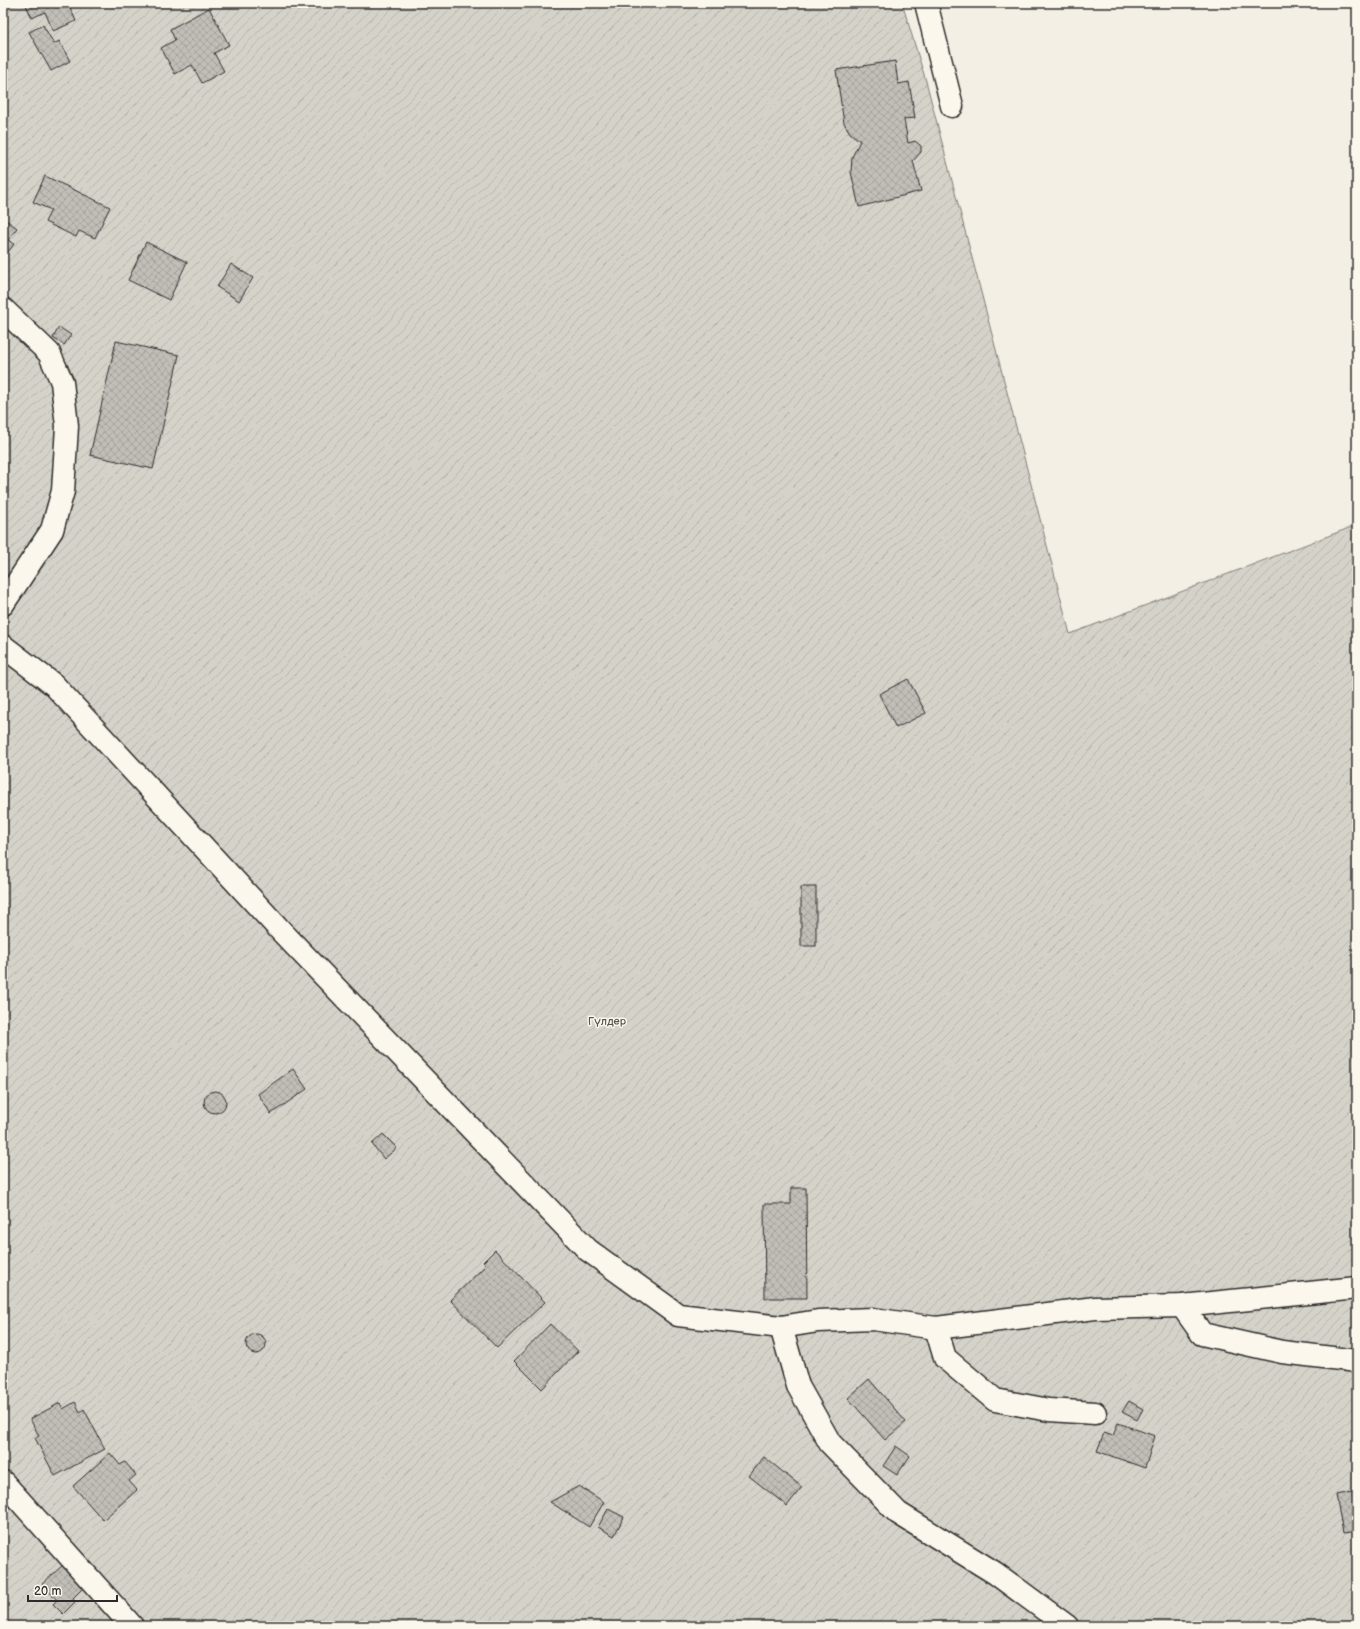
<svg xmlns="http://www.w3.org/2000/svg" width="1360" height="1629" viewBox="0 0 1360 1629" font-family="'Balsamiq Sans',sans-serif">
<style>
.garden{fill:url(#garden-furrows);stroke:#807e7a}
.building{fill:url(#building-cross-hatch);stroke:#2b2b2b}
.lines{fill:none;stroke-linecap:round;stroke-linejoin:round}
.minor-casing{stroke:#2b2b2b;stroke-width:25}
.minor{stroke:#fbf7ec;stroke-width:22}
.labels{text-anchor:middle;stroke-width:3;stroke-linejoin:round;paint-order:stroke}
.park-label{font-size:11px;fill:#565552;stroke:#fbf7ec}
</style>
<defs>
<pattern id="garden-furrows" width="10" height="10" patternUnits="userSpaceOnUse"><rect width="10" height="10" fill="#d5d2c9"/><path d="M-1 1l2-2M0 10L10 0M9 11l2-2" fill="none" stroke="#b7b4ad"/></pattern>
<pattern id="building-cross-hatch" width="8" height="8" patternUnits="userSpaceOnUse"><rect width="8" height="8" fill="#c0beb6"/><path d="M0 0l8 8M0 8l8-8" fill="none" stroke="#a5a39d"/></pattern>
</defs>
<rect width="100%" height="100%" fill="#f3efe4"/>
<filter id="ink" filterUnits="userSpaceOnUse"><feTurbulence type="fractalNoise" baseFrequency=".025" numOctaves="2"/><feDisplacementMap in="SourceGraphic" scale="8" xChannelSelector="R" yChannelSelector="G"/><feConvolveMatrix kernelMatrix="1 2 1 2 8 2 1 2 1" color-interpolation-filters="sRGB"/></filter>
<g filter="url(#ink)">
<path class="garden" d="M3,3H902L926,81L1070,634L1357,525V1626H3Z"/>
<g class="building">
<path d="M25,3H68L76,21L53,31L45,12L32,18Z"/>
<path d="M209,8L229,45L214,53L224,71L202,83L192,65L175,74L161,48L175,40L170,29Z"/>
<path d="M43,25L54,44L59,41L70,61L51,71L29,32Z"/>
<path d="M895,61L898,84L909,82L915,118L904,119L908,143L915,141L921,146V152L913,161L921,191L859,207L851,172L852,157L860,141L850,133L844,123L836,70Z"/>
<path d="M45,176L110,207L95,238L79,231L76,237L45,222L51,210L33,202Z"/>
<path d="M3,218L17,228L8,240L14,244L8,252L3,248Z"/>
<path d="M146,242L187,262L169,300L128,280Z"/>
<path d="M231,264L253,278L239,301L217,287Z"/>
<path d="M59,327L71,335L64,345L53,338Z"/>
<path d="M116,341L179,355L153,469L90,455Z"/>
<path d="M908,679L926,713L896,728L879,694Z"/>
<rect x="801" y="887" width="15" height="59"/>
<path d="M293,1069L307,1089L271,1114L258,1094Z"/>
<circle cx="215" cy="1102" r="11"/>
<path d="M383,1134L397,1148L384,1159L372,1144Z"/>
<path d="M791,1188H806L807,1298H765L764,1204H791Z"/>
<path d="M495,1250L545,1302L497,1348L450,1300L486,1265L483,1262Z"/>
<path d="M550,1324L578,1351L542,1389L514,1361Z"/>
<circle cx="256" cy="1344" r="10"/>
<path d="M869,1379L906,1422L885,1440L848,1398Z"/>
<path d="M1129,1401L1143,1409L1137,1420L1122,1412Z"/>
<path d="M75,1402L80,1412L84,1409L105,1449L55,1476L35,1438L39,1436L30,1419L60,1403L63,1409Z"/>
<path d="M1118,1423L1155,1436L1145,1468L1097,1451L1104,1433L1113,1436Z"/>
<path d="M896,1446L910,1456L897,1475L883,1466Z"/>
<path d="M110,1453L120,1465L125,1462L136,1475L129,1481L137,1490L103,1520L73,1486Z"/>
<path d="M764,1457L802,1487L787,1506L749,1476Z"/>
<path d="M579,1486L604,1502L589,1527L550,1502Z"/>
<path d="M1357,1491V1531L1343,1533L1336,1495Z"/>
<path d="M608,1509L624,1517L614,1536L598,1527Z"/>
<path d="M64,1564L86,1585L73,1598L75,1602L63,1614L53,1604L57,1600L42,1584Z"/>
</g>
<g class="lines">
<defs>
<g id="minor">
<path d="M926,3L952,106"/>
<path d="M3,309L49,353L62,382L67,426L63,491L52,530L3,604"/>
<path d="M3,646L54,685L282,932L588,1250L678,1315L781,1327L818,1321L873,1319L936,1328L1095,1308L1182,1306L1357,1288"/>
<path d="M1182,1306L1202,1334L1282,1352L1357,1361"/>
<path d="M781,1327L798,1386L830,1443L898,1513L995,1573L1067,1626"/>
<path d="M936,1328L945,1358L995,1400L1049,1410L1095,1413"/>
<path d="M3,1482L132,1626"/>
</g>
</defs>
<use href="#minor" class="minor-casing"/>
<use href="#minor" class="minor"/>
</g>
</g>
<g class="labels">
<g class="park-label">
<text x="607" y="1025">Гүлдер</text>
</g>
</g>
<rect width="1360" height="1629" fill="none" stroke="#fbf7ec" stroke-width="16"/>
<rect x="8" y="8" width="1344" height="1613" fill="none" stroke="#2b2b2b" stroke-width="1.5" filter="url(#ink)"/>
<path d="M28 1595v6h89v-6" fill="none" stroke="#2b2b2b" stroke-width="2"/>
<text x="34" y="1595" font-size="12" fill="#2b2b2b" stroke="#fbf7ec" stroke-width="3" paint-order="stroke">20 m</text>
</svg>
